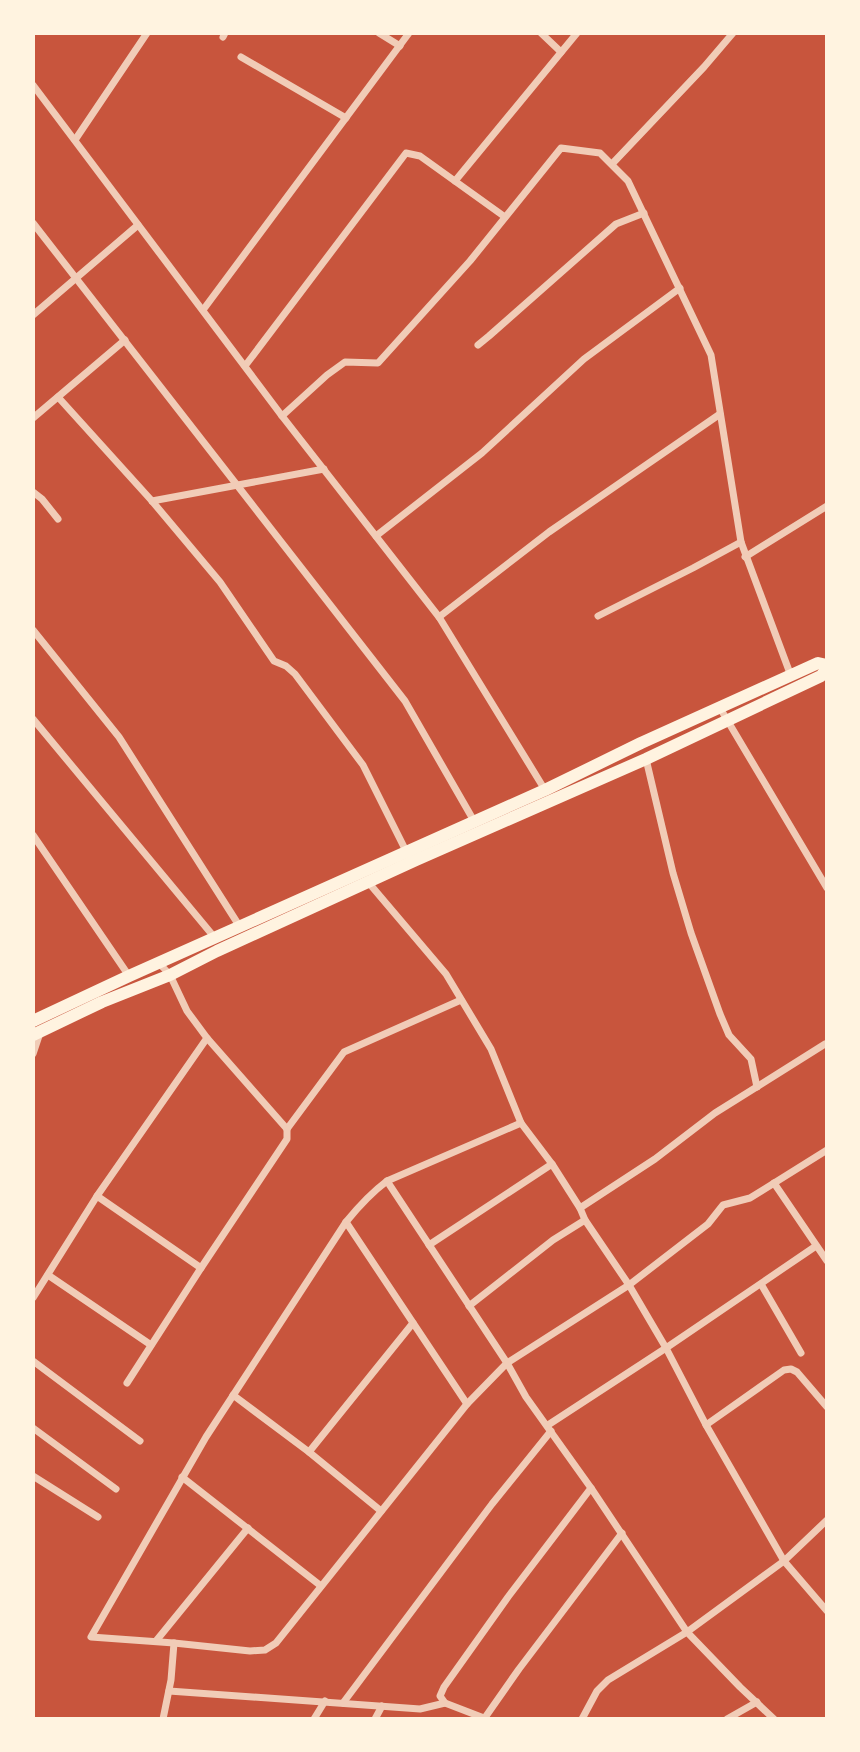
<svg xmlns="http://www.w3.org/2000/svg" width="860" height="1752" viewBox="0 0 860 1752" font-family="Arial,sans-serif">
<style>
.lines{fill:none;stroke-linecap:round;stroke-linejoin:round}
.minor{stroke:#f1ccb7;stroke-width:7}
.primary{stroke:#fff3e0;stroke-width:12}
</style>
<rect width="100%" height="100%" fill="#c8553d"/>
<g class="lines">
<g class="minor">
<path d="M379,33L400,46"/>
<path d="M541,33L561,52"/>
<path d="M223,37L225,33"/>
<path d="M241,57L346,118"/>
<path d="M33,85L282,416L439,617L545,790"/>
<path d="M75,140L147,33"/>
<path d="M612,164L704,67L733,33"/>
<path d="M455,181L577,33"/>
<path d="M33,223L405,701L474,821"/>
<path d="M203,310L409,33"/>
<path d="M33,315L138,225"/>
<path d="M478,345L489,336L616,224L644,213"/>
<path d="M245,366L406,153L420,156L505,217"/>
<path d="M58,397L152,501L220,582L274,661L286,666L295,674L363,765L406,851"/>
<path d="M282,416L327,375L345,362L378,363L470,261L561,148L600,153L628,181L711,355L741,542L791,676"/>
<path d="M33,418L125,340"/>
<path d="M33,492L42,499L58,519"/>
<path d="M152,501L324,469"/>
<path d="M376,536L482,453L584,359L680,288"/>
<path d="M745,557L827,506"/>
<path d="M598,616L693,568L741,542"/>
<path d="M439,617L549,532L720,414"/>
<path d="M33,630L119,737L240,927"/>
<path d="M720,708L827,888"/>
<path d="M33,719L215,938"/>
<path d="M646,759L673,873L691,933L720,1014L729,1035L751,1059L757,1087"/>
<path d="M33,835L129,976"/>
<path d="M368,882L446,974L491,1049L521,1123L552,1164L580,1208L585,1220L629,1285L666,1348L706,1425L784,1561L827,1611"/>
<path d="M33,1054L40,1033"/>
<path d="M521,1123L387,1181C371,1193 359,1206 346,1222L206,1437L91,1637L174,1643L250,1651L265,1650L276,1643L467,1404L507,1363L629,1285L708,1224L723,1205L750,1198L827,1150"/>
<path d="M287,1129L344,1052L461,1000"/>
<path d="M387,1181L507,1363L526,1397L591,1488L687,1632L784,1561L827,1520"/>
<path d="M774,1183L827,1261"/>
<path d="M97,1196L201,1268"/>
<path d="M580,1208L655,1159L715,1113L825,1044"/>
<path d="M346,1222L467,1404"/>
<path d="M429,1245L552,1164"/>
<path d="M48,1275L151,1345"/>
<path d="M761,1284L801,1353"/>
<path d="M33,1298L97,1196L207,1038"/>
<path d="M469,1306L553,1240L585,1220"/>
<path d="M33,1361L140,1441"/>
<path d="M127,1383L201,1268L287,1139V1129L207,1038L187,1011L170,975L159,963"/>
<path d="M233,1395L309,1452L381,1511"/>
<path d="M548,1425L666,1348L816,1246"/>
<path d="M706,1425L784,1370L791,1369L797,1372L827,1407"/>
<path d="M33,1428L116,1489"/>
<path d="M309,1452L413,1323"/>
<path d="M33,1476L98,1517"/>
<path d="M182,1477L321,1586"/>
<path d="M156,1641L248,1528"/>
<path d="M169,1691L420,1709L445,1703"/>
<path d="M343,1703L492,1504L551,1431"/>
<path d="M484,1718L445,1703L440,1696L444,1687L508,1597L591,1488"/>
<path d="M163,1719L171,1680L174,1643"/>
<path d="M314,1719L325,1701"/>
<path d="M375,1719L382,1706"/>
<path d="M484,1719L519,1669L622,1533"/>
<path d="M582,1719L597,1691L608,1680L687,1632L740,1687L774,1719"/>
<path d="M727,1719L757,1702"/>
</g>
<g class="primary">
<path d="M33,1021L129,976L545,790L641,743L818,663L827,665"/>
<path d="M33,1035L102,1002L170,975L217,951L416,860L646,759L821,676L827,668"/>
</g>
</g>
<rect width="860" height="1752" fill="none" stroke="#fff3e0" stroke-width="70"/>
</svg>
